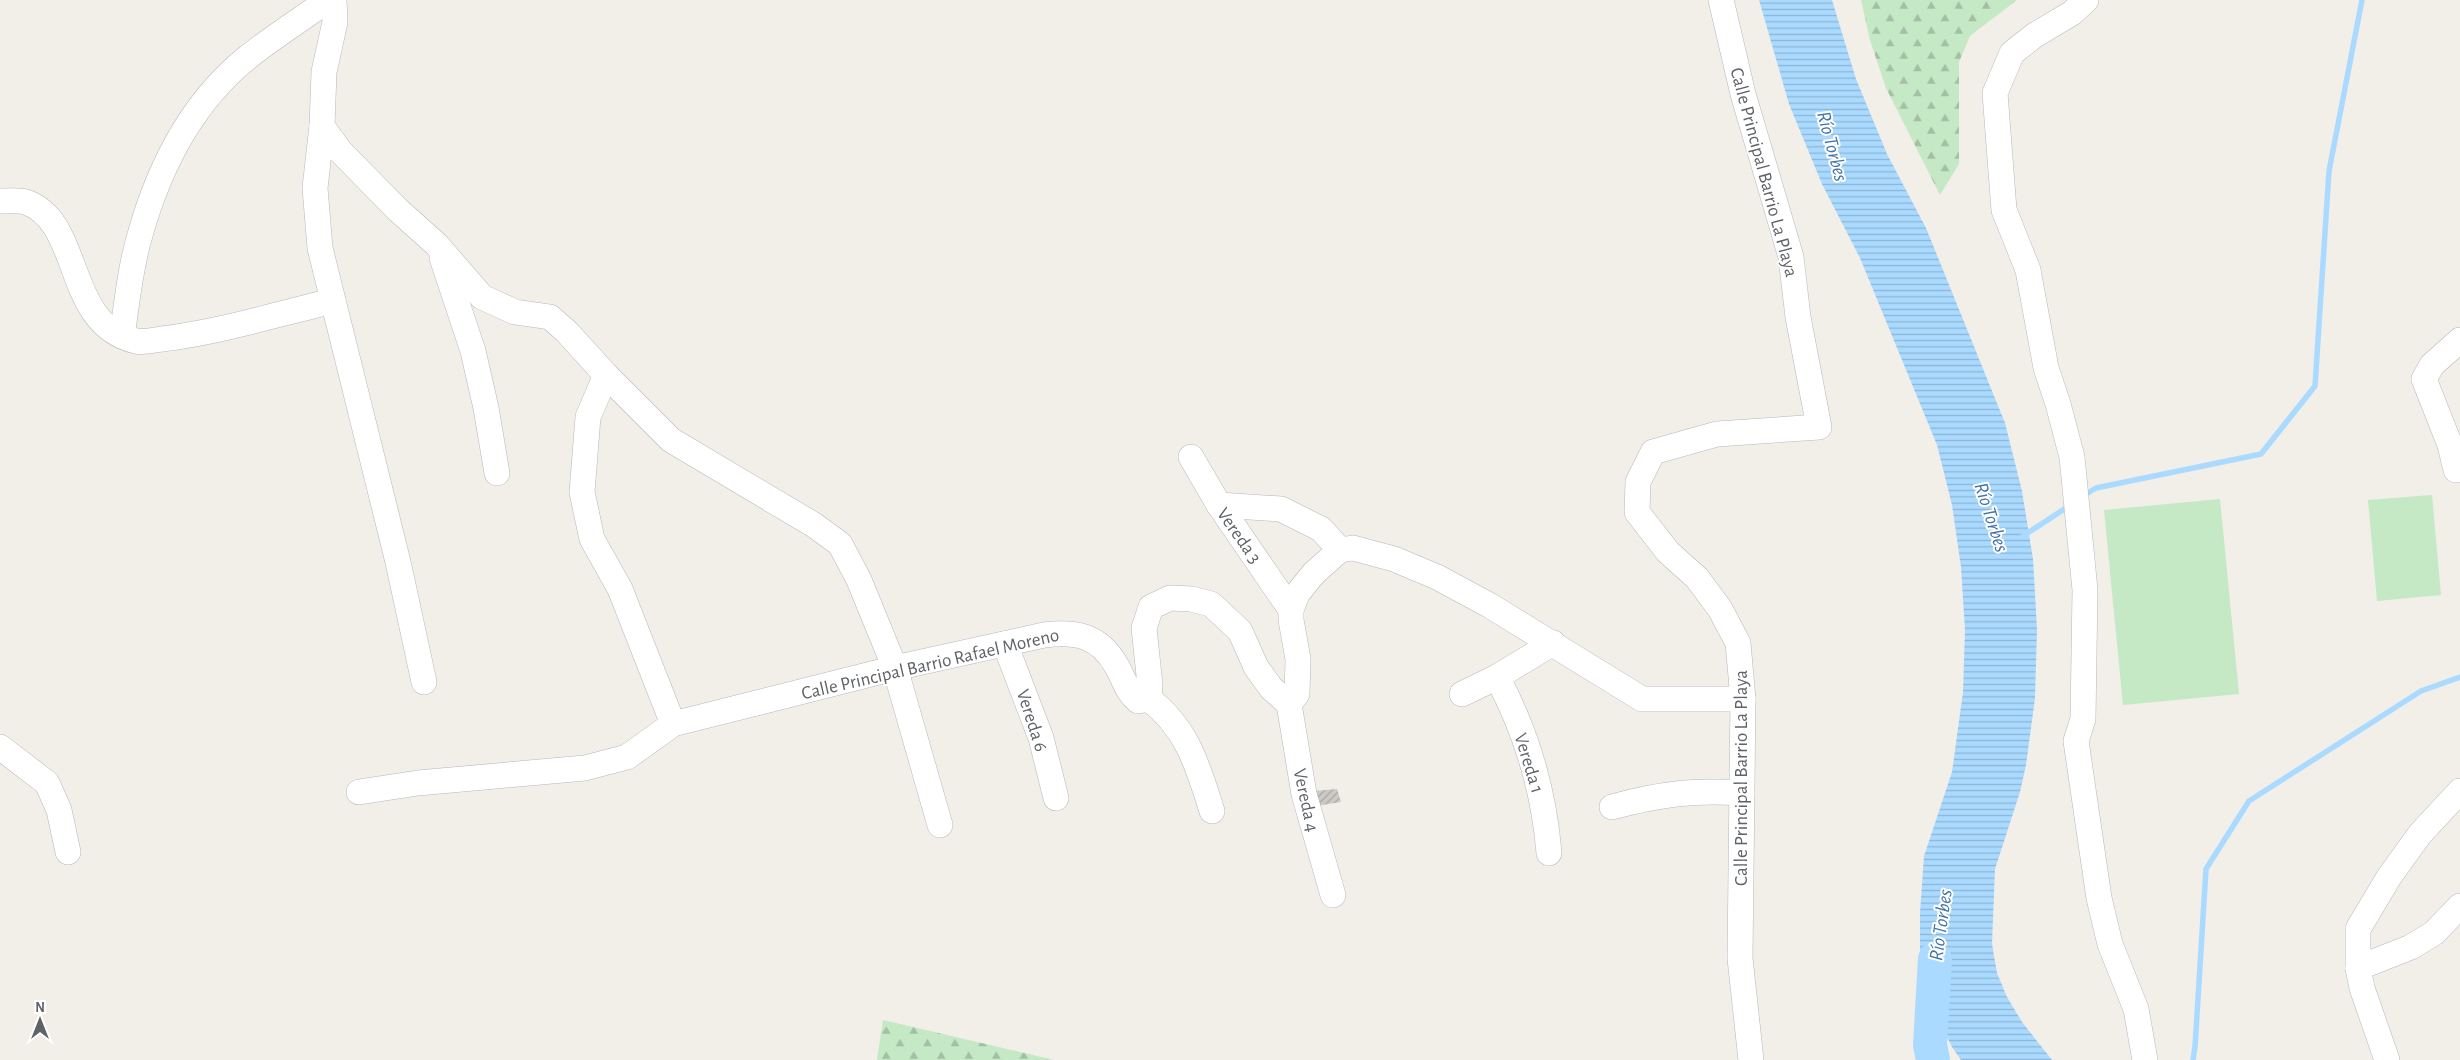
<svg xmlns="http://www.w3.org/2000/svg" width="2460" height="1060" viewBox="0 0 2460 1060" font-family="'Alegreya Sans',sans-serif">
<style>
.forest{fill:url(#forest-firs)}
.pitch{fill:#c5e8c5}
.water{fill:url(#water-rules)}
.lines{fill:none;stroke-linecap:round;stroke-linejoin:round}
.stream{stroke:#aadaff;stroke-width:5.5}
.river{stroke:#aadaff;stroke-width:34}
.building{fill:url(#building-hatch)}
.minor-casing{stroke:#b5b8bc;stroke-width:26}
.minor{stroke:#fff;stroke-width:25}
.labels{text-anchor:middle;stroke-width:4;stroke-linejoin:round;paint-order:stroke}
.street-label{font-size:19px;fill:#5f6368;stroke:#fff}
.water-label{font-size:20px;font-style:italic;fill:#4174aa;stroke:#fff}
</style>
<defs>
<pattern id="forest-firs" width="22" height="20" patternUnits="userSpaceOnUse" patternTransform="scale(1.25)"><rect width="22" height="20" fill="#c5e8c5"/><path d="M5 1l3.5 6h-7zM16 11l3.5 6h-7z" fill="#a3c0a4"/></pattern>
<pattern id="water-rules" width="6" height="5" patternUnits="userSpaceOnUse" patternTransform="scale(1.25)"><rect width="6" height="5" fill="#aadaff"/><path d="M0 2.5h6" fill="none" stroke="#8eb4d2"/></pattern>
<pattern id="building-hatch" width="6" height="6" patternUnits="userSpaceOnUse" patternTransform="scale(1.25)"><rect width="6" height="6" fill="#cccac5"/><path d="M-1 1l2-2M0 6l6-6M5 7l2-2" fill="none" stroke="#a9a8a4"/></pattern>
</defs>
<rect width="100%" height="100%" fill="#f1efe8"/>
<g class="forest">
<path d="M1861,0H2017L1970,36L1959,62V164L1940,195L1886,88L1870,40Z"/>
<path d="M883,1020L1054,1060H877Z"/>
</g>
<g class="pitch">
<path d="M2432,495L2441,595L2377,601L2368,500Z"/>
<path d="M2220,499L2239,694L2123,705L2104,510Z"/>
</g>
<path class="water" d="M1759,0H1832L1856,79L1887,154L1926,228L2005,423L2022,491L2033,559L2037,629L2035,698L2026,765L2020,792L1995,869L1992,944L1997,973L2007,997L2022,1022L2052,1060H1961L1952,1047L1934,1010L1927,991L1920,949V913L1924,856L1952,772L1963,692L1965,630L1961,567L1952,505L1937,445L1860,258L1822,184L1789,104Z"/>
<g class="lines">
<g class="stream">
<path d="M2083,496L2096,488L2261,454L2315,386L2329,171L2362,0"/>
<path d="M2023,536L2069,506"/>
<path d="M2193,1060L2195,1047L2206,869L2249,801L2421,691L2460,677"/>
</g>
<path class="river" d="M1933,1060L1930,1045L1935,959"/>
</g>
<path class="building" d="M1337,789L1341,802L1316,806L1314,791Z"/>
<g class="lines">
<defs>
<g id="minor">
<path d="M334,0L335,22L324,72L322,126L340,151L398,210L437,245L482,297L515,312L550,317L567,332L606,375L671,440L814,525L840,544L859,580L895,668L940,825"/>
<path d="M1721,0L1743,94L1791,257L1798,317L1819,427L1717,434L1653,452L1638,482L1637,512L1668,552L1697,578L1720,609L1738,643L1743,699L1740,958L1751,1060"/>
<path d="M2086,0L2072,13L2035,35L2012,53L1995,93L2004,210L2028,270L2046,368L2058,404L2072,457L2085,590L2083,719L2076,741L2099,898L2110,944L2136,1009L2145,1060"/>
<path d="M322,126L315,188L320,248L398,562L424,682"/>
<path d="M0,201C8,201 19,200 26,202C84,223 63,324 136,341C144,343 154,340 162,339C220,332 277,314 333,301"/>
<path d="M442,258L473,351L486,408L497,473"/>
<path d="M122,336C127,303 130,268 140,235C159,167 192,102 248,57C273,37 302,19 328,0"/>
<path d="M2460,340L2432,365L2424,379L2450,445L2456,470L2460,469"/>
<path d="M606,375L588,417L582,492L592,539L620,589L673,724"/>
<path d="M1191,457L1219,505L1291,610"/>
<path d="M1219,505L1281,509L1321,529L1340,550"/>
<path d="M1005,644L1041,738L1056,798"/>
<path d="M1497,677C1526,731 1544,792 1549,853"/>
<path d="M1462,694L1497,677L1553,643"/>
<path d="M1149,699C1188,729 1198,767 1212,811"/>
<path d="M1289,704L1304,794L1333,895"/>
<path d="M0,747L47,783L59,810L68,852"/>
<path d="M359,792L418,783L585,768L627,757L673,724L895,668L1044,635C1075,631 1099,635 1116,665C1124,678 1126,691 1138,701L1149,699L1150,685L1144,628L1151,607L1170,598L1191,599L1211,604L1240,631L1256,667L1271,688L1289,704L1297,694L1298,659L1291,620V610L1297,594L1314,573L1340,550L1353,548L1394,559L1437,577L1489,605L1642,699H1743"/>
<path d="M1612,807C1660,794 1692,790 1742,793"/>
<path d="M2358,968L2411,947L2434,933L2460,906"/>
<path d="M2387,1060L2362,988L2358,968V929L2389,877L2420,834L2460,791"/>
</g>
</defs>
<use href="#minor" class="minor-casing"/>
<use href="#minor" class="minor"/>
</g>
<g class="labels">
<g class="street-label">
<text transform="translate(1765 172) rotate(75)" y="7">Calle Principal Barrio La Playa</text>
<text transform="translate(1240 535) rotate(55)" y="7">Vereda 3</text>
<text transform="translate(930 663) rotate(-13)" y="7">Calle Principal Barrio Rafael Moreno</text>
<text transform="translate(1033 720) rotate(72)" y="7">Vereda 6</text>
<text transform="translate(1530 763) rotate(73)" y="7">Vereda 1</text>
<text transform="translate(1740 778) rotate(-90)" y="7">Calle Principal Barrio La Playa</text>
<text transform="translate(1307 800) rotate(78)" y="7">Vereda 4</text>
</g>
<g class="water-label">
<text transform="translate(1833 146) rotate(75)" y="7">Río Torbes</text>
<text transform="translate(1992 517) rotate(72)" y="7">Río Torbes</text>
<text transform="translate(1940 925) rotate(-82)" y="7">Río Torbes</text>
</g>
</g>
<g transform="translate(40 1020)" stroke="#ffffff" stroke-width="4" paint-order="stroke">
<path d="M0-4L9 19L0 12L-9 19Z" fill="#5f6368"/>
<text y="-8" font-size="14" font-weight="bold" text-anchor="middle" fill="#5f6368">N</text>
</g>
</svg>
